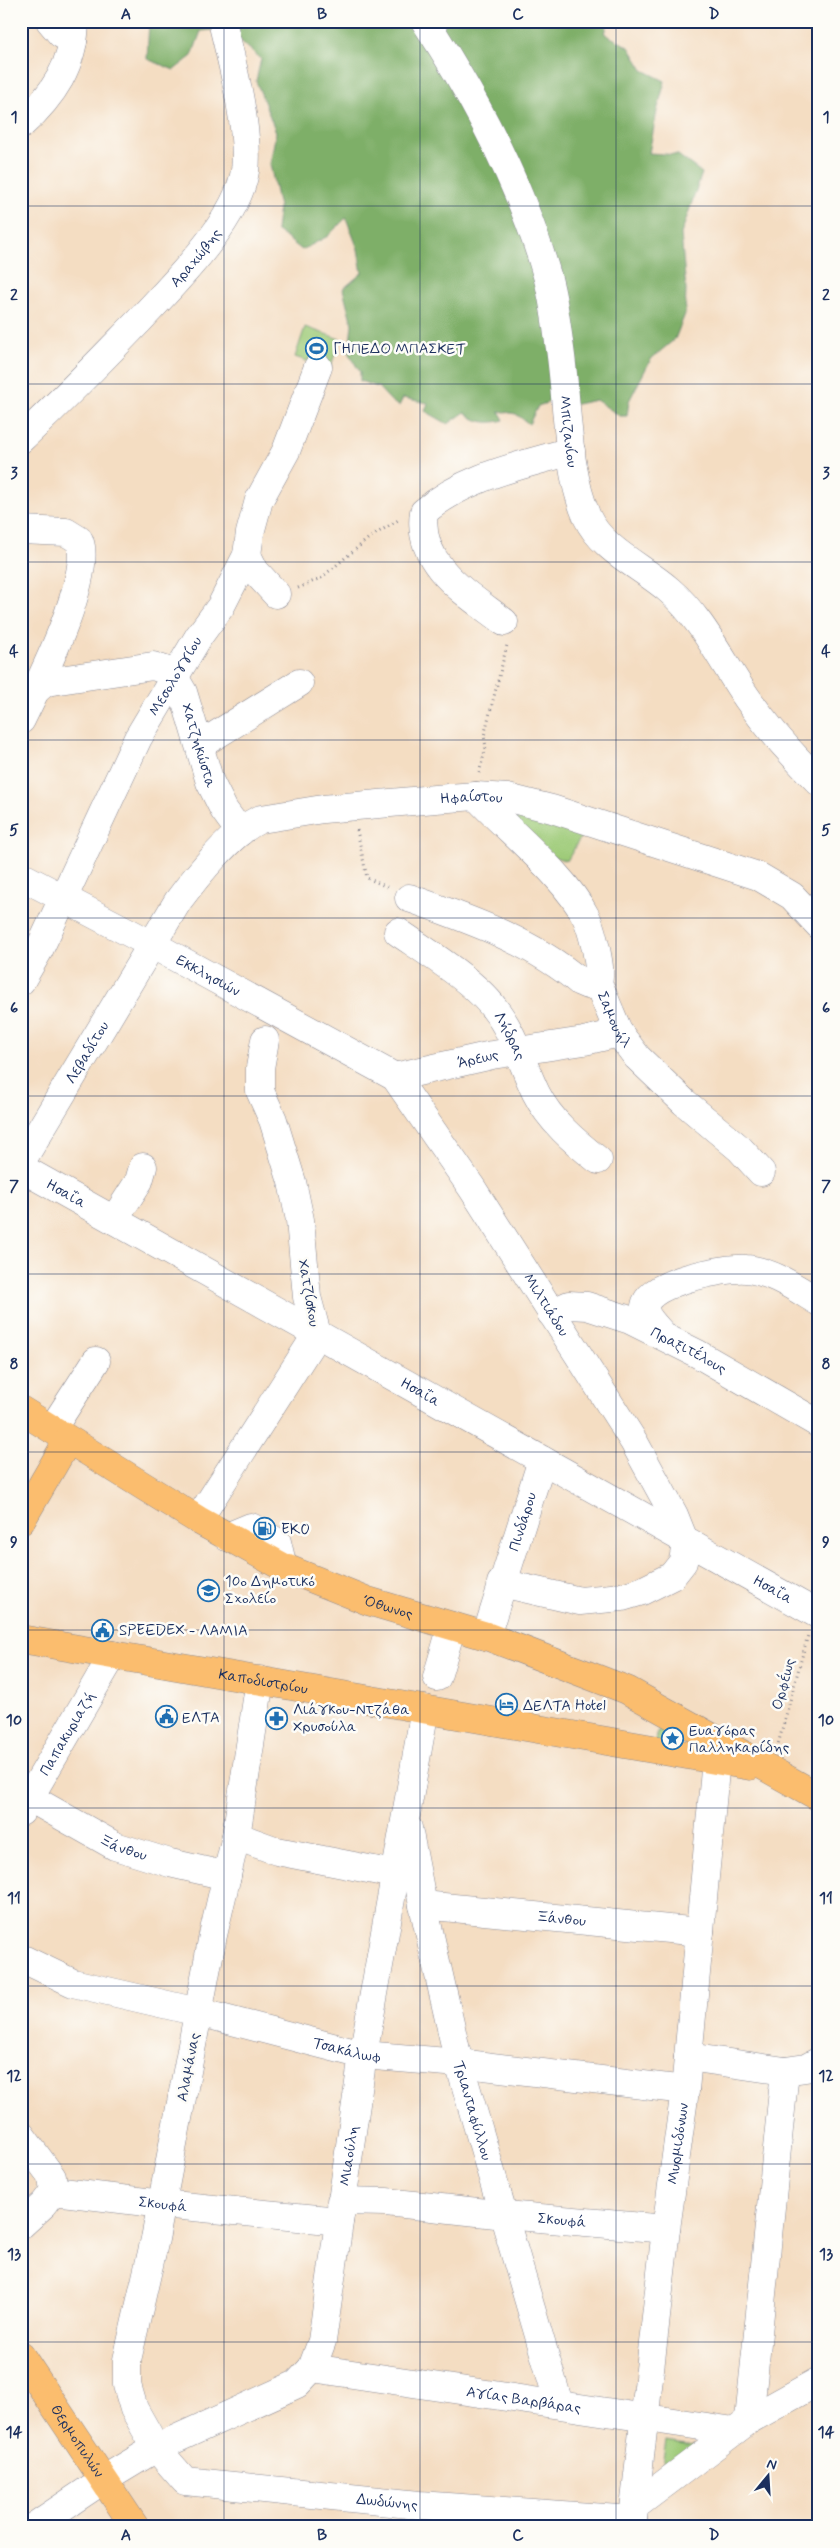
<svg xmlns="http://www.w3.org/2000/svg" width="840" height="2548" viewBox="0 0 840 2548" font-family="Mynerve,sans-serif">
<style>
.green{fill:#9ecb78;stroke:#5c7d6b}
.forest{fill:#7eaf68;stroke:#4c6f63}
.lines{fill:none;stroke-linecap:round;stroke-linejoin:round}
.minor-casing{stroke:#888690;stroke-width:29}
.major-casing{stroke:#888690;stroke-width:29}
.path{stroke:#888690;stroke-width:3;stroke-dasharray:1 4;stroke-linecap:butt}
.minor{stroke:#fff;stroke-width:28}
.major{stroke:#fbbd6e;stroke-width:28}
.grid{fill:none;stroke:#1b2f5e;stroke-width:1;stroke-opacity:0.55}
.labels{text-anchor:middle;stroke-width:5;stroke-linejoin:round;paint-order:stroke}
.street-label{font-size:15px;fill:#1b2f5e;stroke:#fdfcf7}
.poi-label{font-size:15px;fill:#1b2f5e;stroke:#fdfcf7;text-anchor:start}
.neatline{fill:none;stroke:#1b2f5e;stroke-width:2}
.grid-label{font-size:16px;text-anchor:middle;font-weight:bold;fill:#1b2f5e}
</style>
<rect width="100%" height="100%" fill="#fdfcf7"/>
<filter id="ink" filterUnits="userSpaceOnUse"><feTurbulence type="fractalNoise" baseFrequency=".02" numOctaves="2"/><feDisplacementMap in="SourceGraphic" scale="10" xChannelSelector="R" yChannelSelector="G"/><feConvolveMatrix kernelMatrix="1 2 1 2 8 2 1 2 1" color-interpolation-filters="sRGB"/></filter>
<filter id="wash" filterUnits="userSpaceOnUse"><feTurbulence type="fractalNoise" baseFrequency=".0096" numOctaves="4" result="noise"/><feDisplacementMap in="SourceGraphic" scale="20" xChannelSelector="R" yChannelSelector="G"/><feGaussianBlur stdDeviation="1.12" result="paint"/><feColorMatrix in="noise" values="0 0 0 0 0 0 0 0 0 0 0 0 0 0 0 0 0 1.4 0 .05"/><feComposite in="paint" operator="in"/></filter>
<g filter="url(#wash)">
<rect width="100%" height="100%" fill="#f4ddc2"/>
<g class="green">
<path d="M305,327L340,339L330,369L295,357Z"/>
<path d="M495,814L549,821L583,833L567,861L545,854Z"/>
<path d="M662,1724L712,1744L654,1742Z"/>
<path d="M666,2441L693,2445L694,2447L664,2467L662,2465Z"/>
</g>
<path class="forest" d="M149,21H608L605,34L629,47L643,70L665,81L657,111L649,153L678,155L702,173L681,234L686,290L685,314L675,339L651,359L629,401L627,416H620L596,400L562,407L552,401L538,406L529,424L516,414L499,411L504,420C489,424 476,423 465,412L448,424L425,411L428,403L403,398L399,406L392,402L378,387L360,381V372L349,354L352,324L343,289L362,273L358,249L346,218L328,236L302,250L276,230L279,207L270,164L276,132L256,81L261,59L227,29L201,31L192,56L174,70L147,59Z"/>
</g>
<g filter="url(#ink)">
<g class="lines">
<defs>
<g id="minor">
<path d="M50,21L61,34L73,41"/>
<path id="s1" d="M425,21C476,99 520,183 546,272C553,294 556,319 559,342C568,396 565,467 587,517C602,550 643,567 669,590C702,618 722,662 747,698C768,728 793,756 819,782"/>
<path d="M21,125C53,96 74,65 75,21"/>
<path id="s2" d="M21,439C62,401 100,361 139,321C173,284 237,222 245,171C250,131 232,62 222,21"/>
<path d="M21,530L66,532L79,540C95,573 38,686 21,720"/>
<path d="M247,555L255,571L276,594"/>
<path d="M504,622C468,594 416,565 424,512C465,476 521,466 571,451"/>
<path id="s3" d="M36,690L46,682L153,666L165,670L176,680L183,692L210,782L224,810L240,832"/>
<path d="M200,745L299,683"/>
<path id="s4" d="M476,796C509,832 564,874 586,917C591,927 593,938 596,949C598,960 601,972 598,983L619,1033L637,1057L684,1102L740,1149L761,1172"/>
<path id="s5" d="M21,876L151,944L395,1077L472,1188L634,1442L674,1515L684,1540L685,1549L683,1562L672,1576L642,1591L622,1597L580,1601L501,1583"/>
<path d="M409,898C468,919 532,941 580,982L587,985L598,983"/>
<path id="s6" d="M398,932C427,952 474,981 494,1008C514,1033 522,1064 536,1093C550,1121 574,1141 598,1160"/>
<path id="s7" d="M21,981L39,950L138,738L199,636L221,606L247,555L250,533L259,500L286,451L318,367"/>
<path id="s8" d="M395,1077L492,1055L584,1041L619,1033"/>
<path id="s9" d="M21,1162L178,901C195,878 234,829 261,819L323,809L435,799L476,796L508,798L552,809L758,876L792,896L819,925"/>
<path id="s10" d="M21,1168L819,1615"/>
<path d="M114,1220L139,1181L143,1167"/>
<path id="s11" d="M551,1313L569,1305L587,1306L630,1320L698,1354L819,1424"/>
<path d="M663,1335C656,1327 644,1316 645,1306C648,1282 726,1267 746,1269C772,1271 797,1289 819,1302"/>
<path d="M52,1429L96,1361"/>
<path d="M198,1520L317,1334L307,1297L300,1220L292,1182L273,1120L260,1091V1068L265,1040"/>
<path d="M227,1537L251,1527L277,1542L283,1567"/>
<path id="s12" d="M486,1636L542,1460"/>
<path d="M437,1677L452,1626"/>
<path id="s13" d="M260,1680L236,1836L213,1935L155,2239L127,2360V2385L134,2409L156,2448L185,2481L419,2505L633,2520"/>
<path id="s14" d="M30,1798L115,1846L170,1863L227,1876"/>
<path id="s15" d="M21,1812L113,1655"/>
<path id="s16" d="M408,1828L423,1905L459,2063L559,2404"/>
<path d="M236,1836L277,1851L394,1874"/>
<path id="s17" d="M423,1905L700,1932"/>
<path id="s18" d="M21,1958L73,1983L198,2012L363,2055L459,2063L685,2090"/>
<path d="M688,2057L785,2071L806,2068L819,2061"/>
<path id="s19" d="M21,2135L52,2177L54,2191L162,2204L339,2221"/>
<path id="s20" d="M341,2201L386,2202L505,2215L666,2229"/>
<path d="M21,2225L44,2204L54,2191"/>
<path id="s21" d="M312,2368L734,2431"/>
<path d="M749,2420L785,2071"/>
<path d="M635,2506L749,2420L819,2381"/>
<path id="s22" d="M33,2527L103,2480L156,2448L297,2384L312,2368L322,2341L363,2055L425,1709"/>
<path id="s23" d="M632,2527L666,2229L685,2090L716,1760"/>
</g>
<g id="major">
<path id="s24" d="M21,1410L198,1520L283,1567L368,1601L486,1636L627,1690L819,1797"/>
<path d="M21,1521L68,1440"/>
<path id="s25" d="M21,1639L750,1766"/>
<path id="s26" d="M21,2356L135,2527"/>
</g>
</defs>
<use href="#minor" class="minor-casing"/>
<use href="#major" class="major-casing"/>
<g class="path">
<path d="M298,588L321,578L369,538L400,519"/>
<path d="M479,773L486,747L484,736L507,645"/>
<path d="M357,830L367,878L387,887"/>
<path d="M777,1748L808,1635"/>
</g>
<use href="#minor" class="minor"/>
<use href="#major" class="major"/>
</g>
</g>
<path class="grid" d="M224,21V2527M420,21V2527M616,21V2527M21,206H819M21,384H819M21,562H819M21,740H819M21,918H819M21,1096H819M21,1274H819M21,1452H819M21,1630H819M21,1808H819M21,1986H819M21,2164H819M21,2342H819"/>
<defs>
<symbol id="stadium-ring" viewBox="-11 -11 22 22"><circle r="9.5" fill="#fdfcf7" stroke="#1f6fb2" stroke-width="1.5"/><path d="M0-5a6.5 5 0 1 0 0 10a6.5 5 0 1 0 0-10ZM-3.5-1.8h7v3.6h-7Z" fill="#1f6fb2"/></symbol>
<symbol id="fuel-ring" viewBox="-11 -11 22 22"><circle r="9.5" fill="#fdfcf7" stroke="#1f6fb2" stroke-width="1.5"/><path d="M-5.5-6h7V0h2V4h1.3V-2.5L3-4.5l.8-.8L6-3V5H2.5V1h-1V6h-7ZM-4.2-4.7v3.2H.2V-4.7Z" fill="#1f6fb2"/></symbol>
<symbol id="school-ring" viewBox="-11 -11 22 22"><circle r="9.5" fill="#fdfcf7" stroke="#1f6fb2" stroke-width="1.5"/><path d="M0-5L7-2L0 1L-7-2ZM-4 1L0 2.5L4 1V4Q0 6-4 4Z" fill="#1f6fb2"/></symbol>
<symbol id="civic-ring" viewBox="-11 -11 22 22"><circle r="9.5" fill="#fdfcf7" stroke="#1f6fb2" stroke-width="1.5"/><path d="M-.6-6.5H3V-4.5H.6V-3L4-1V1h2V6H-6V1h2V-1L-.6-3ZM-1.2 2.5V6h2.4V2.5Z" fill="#1f6fb2"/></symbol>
<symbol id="hotel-ring" viewBox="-11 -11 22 22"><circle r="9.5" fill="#fdfcf7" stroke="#1f6fb2" stroke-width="1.5"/><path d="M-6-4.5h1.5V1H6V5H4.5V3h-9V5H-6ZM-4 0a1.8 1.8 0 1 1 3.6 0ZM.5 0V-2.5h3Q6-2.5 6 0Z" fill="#1f6fb2"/></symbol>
<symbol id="pharmacy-ring" viewBox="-11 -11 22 22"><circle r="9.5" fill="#fdfcf7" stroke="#1f6fb2" stroke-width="1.5"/><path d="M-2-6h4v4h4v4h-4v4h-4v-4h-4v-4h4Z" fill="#1f6fb2"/></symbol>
<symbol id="sight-ring" viewBox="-11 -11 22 22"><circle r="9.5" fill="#fdfcf7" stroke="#1f6fb2" stroke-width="1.5"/><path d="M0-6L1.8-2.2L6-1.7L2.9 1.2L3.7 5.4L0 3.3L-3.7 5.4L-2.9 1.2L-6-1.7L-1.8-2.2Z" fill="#1f6fb2"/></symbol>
</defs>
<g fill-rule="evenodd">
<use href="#stadium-ring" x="304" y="336" width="25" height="25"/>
<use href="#fuel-ring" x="252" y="1516" width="25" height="25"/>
<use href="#school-ring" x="196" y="1578" width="25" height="25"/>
<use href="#civic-ring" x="90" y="1618" width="25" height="25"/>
<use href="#hotel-ring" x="494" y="1692" width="25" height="25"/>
<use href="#civic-ring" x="154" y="1704" width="25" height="25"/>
<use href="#pharmacy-ring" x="264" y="1706" width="25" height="25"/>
<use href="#sight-ring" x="660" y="1726" width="25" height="25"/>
</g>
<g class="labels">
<g class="street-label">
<text dy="5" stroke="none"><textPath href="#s2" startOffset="252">Αραχώβης</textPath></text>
<text dy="5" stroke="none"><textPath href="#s1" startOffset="441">Μπιζανίου</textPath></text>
<text dy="5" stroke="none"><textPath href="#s7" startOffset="342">Μεσολογγίου</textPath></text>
<text dy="5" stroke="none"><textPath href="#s3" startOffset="218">Χατζηκώστα</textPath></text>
<text dy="5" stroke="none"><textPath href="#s9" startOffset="634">Ηφαίστου</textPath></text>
<text dy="5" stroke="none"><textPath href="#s5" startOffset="212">Εκκλησιών</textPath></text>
<text dy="5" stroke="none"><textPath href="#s4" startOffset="272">Σαμουήλ</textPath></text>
<text dy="5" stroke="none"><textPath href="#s6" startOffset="155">Λήδρας</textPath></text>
<text dy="5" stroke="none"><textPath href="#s9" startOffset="128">Λεβαδίτου</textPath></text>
<text dy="5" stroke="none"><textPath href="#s8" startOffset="85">Άρεως</textPath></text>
<text dy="5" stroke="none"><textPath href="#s10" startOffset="52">Ησαΐα</textPath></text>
<text transform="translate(309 1293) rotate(80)" y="5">Χατζίσκου</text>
<text dy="5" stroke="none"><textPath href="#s5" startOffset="698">Μιλτιάδου</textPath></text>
<text dy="5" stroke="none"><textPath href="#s11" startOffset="149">Πραξιτέλους</textPath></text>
<text dy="5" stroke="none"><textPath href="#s10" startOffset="458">Ησαΐα</textPath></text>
<text dy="5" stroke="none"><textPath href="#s12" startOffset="120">Πινδάρου</textPath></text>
<text dy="5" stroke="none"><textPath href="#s10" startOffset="862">Ησαΐα</textPath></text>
<text dy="5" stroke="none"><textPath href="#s24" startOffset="418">Όθωνος</textPath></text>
<text dy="5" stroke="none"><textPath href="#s25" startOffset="246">Καποδιστρίου</textPath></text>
<text transform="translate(783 1684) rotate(-75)" y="5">Ορφέως</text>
<text dy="5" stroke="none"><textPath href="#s15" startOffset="91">Παπακυριαζή</textPath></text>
<text dy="5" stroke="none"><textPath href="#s14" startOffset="106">Ξάνθου</textPath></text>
<text dy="5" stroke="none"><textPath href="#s17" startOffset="139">Ξάνθου</textPath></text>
<text dy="5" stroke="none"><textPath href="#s18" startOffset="340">Τσακάλωφ</textPath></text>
<text transform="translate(188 2067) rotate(-79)" y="5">Αλαμάνας</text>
<text dy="5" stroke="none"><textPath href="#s16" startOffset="290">Τριανταφύλλου</textPath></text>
<text dy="5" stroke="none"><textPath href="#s23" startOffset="386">Μυρμιδόνων</textPath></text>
<text dy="5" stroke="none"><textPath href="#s22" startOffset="539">Μιαούλη</textPath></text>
<text dy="5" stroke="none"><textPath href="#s19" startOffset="176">Σκουφά</textPath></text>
<text dy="5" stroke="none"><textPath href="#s20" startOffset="222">Σκουφά</textPath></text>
<text dy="5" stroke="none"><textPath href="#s21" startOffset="214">Αγίας Βαρβάρας</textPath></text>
<text dy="5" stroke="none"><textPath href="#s26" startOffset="102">Θερμοπυλών</textPath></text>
<text dy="5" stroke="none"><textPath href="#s13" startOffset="1035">Δωδώνης</textPath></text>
</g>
<g class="poi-label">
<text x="333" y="353">ΓΗΠΕΔΟ ΜΠΑΣΚΕΤ</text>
<text x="281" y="1534">EKO</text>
<text x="225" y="1586">10ο Δημοτικό<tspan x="225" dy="17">Σχολείο</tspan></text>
<text x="119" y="1635">SPEEDEX - ΛΑΜΙΑ</text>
<text x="523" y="1710">ΔΕΛΤΑ Hotel</text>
<text x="293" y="1714">Λιάγκου-Ντζάθα<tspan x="293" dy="17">Χρυσούλα</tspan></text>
<text x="182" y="1722">ΕΛΤΑ</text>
<text x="689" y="1735">Ευαγόρας<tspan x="689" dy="17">Παλληκαρίδης</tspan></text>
</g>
</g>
<rect width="840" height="2548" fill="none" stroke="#fdfcf7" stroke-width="55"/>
<g transform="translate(768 2476) rotate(18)" stroke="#fdfcf7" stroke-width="4" paint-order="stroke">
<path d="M0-4L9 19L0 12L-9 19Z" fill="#1b2f5e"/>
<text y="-8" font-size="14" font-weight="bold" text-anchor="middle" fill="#1b2f5e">N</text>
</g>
<rect x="28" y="28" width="784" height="2492" class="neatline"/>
<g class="grid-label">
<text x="126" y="19">A</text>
<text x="322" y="19">B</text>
<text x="518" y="19">C</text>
<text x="714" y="19">D</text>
<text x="14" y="122">1</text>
<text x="826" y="122">1</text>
<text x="14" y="300">2</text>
<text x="826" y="300">2</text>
<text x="14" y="478">3</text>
<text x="826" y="478">3</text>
<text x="14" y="656">4</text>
<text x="826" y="656">4</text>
<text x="14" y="835">5</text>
<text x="826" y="835">5</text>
<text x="14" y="1013">6</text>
<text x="826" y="1013">6</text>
<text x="14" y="1191">7</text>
<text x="826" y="1191">7</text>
<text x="14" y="1369">8</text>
<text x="826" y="1369">8</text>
<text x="14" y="1547">9</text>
<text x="826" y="1547">9</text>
<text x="14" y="1725">10</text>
<text x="826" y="1725">10</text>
<text x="14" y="1903">11</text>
<text x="826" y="1903">11</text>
<text x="14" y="2081">12</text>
<text x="826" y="2081">12</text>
<text x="14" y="2259">13</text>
<text x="826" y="2259">13</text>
<text x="14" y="2437">14</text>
<text x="826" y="2437">14</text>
<text x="126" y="2540">A</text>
<text x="322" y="2540">B</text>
<text x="518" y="2540">C</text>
<text x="714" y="2540">D</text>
</g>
</svg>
